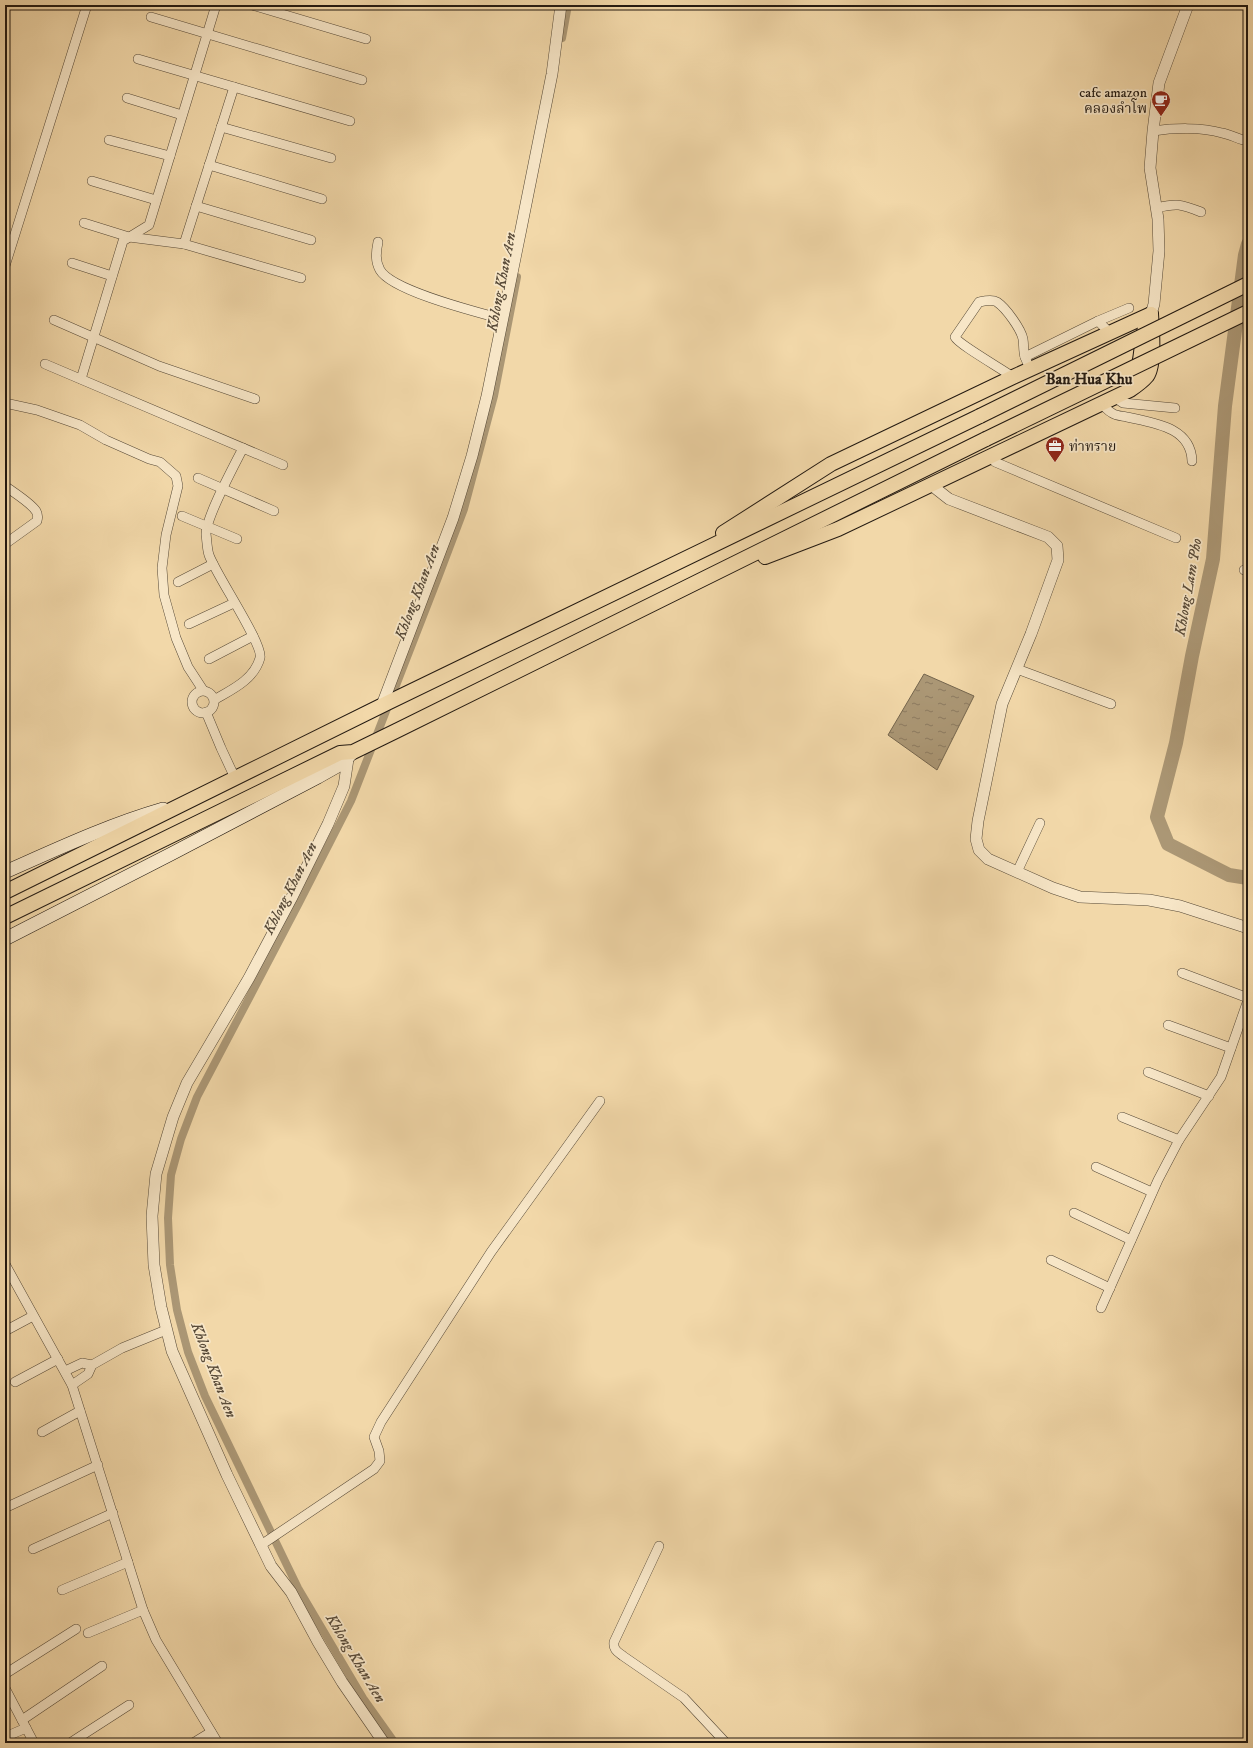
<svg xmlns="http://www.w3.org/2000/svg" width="1253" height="1748" viewBox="0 0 1253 1748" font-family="'IM FELL DW Pica','Noto Serif Thai',serif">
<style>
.water{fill:url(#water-ripples);stroke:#74654d}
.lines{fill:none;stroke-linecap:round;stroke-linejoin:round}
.canal{stroke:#ab9775;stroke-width:8}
.river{stroke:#ab9775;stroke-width:14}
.minor-casing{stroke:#564937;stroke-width:10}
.tertiary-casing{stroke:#564937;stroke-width:12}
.secondary-casing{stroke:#221911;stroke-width:14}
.primary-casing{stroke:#221911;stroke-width:16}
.minor{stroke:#f7e6c7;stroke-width:9}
.tertiary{stroke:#f7e6c7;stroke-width:11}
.secondary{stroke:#f7e6c7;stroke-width:13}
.primary{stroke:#f2d8a9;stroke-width:14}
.primary-bridge-casing{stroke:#221911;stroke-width:16;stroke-linecap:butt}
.primary-bridge{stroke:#f2d8a9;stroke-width:14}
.labels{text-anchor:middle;stroke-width:3.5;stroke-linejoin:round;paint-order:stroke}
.poi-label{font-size:14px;fill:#221911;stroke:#f7e6c7;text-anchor:end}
.water-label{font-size:15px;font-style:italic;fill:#594b39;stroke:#f7e6c7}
.quarter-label{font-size:16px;font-weight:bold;fill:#221911;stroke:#f7e6c7}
</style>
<defs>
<pattern id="water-ripples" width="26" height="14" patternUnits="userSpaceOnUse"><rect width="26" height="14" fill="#ab9775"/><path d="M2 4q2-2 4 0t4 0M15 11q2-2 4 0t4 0" fill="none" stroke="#8b7a5f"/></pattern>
</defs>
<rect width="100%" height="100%" fill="#f2d8a9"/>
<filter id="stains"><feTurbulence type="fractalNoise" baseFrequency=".005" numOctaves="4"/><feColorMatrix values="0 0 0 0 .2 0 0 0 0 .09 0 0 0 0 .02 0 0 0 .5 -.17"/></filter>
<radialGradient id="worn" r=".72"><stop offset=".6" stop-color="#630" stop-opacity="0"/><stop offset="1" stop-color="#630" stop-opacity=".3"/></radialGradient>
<path class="water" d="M924,674L974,696L937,770L888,735Z"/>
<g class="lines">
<g class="canal">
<path d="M562,38L568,5"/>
<path d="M395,1743L363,1698L298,1588L205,1396L188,1352L177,1310L170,1265L168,1218L171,1175L181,1139L197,1097L299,903L351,801L439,575L464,509L494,396L517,277"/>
</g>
<path class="river" d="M1248,244L1245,255L1225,406L1213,559L1192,656L1176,743L1157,817L1168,844L1229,875L1248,878"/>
<defs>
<g id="minor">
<path d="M252,5L366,39"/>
<path d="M151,17L362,80"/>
<path d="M138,59L350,121"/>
<path d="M127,98L182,115"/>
<path d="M221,127L331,158"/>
<path d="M1153,131C1173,128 1202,127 1222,133C1229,134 1236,138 1243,140"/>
<path d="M109,140L170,156"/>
<path d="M209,165L322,199"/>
<path d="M92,181L156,200"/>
<path d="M196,206L311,240"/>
<path d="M1156,208C1177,203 1181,204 1201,212"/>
<path d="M84,223L129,237L184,244L301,278"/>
<path d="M378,242C376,252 375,261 380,270C392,291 477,312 502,319"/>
<path d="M184,244L234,87"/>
<path d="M72,263L112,276"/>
<path d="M5,266L87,5"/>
<path d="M54,320L159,366L255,399"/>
<path d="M1098,321L1129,308"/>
<path d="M1027,362L1025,357L1098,321L1109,332"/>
<path d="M45,364L283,465"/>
<path d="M1013,377C1002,369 958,344 955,337L979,302C984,301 992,299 997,302C1006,308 1021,329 1023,339C1024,345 1023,351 1025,357"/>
<path d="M81,379L123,241L149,225L216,5"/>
<path d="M1114,397L1123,403L1175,408"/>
<path d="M5,403L37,410L80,425L106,440L149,459L160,462L176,476L178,486L166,535L162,568L164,595L176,638L188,667L203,690"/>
<path d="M1100,403C1104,406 1108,411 1112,413C1116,416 1123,416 1127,417C1154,423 1191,427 1192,461"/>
<path d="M991,456L995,462L1176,538"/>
<path d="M198,478L274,511"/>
<path d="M5,486C13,492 31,503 36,511C38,514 38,517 37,521L5,544"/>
<path d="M182,516L237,539"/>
<path d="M1244,570L1248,572"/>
<path d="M178,582L213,564"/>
<path d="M189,624L234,603"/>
<path d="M209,659L253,636"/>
<path d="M1017,669L1111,704"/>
<circle cx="203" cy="702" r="11"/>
<path d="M214,700C231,690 254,680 260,658C264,645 216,575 209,555C207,549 207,541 206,534C206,517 234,466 243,448"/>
<path d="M206,712L221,748L235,778"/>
<path d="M1017,872L1040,823"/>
<path d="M1182,973L1248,998"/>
<path d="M1168,1025L1231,1048"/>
<path d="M1148,1072L1209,1096"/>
<path d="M1122,1117L1179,1140"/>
<path d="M1096,1167L1152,1192"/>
<path d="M1074,1213L1131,1240"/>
<path d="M1051,1260L1110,1288"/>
<path d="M5,1264L72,1385L143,1610L156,1640L218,1743"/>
<path d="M1101,1308L1158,1180L1179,1140L1221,1077L1248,1000"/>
<path d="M5,1331L33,1316"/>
<path d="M65,1371L82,1363L92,1365"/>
<path d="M15,1382L58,1359"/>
<path d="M72,1385L88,1374L92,1365L122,1348L166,1330"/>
<path d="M42,1432L80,1411"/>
<path d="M7,1507L98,1465"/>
<path d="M261,1545L374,1469L380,1461L379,1451L374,1437L381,1422L491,1252L600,1101"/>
<path d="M659,1546L614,1642C613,1650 618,1652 623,1656L684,1698L726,1743"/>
<path d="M33,1549L113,1513"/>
<path d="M62,1590L128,1562"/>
<path d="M88,1633L143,1610"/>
<path d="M5,1674L76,1629"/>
<path d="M5,1688L34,1743"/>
<path d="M22,1720L102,1666"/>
<path d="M5,1737L26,1728"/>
<path d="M70,1743L129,1705"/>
<path d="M193,1743L211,1732"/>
</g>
<g id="tertiary">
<path d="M1151,314L1154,304L1159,251L1158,219L1150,168L1153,131L1159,83L1188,5"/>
<path d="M930,484L949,499L1048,537L1057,546L1058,560L1031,634L1002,704L978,821L976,839L979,850L988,859L1053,888L1080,897L1149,900L1180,906L1248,928"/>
<path d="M382,705L453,518L472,456L487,396L521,229L552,74L561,5"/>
<path d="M346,754L348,759L344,786L328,824L291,899L249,978L187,1083L173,1117L156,1174L152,1216L154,1265L161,1307L172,1351L227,1475L271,1566L291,1592L318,1642L342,1682L384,1743"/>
</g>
<g id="secondary">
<path d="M5,872C57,849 108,825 163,809"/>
<path d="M5,939L171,854L318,777L341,764L353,752"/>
</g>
<g id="primary">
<path d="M1136,375C1143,359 1140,341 1146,325"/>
<path d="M723,533L831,464L1013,377L1151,314"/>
<path d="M765,557L838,529L1130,390C1136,386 1142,382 1147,376C1155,365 1152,329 1151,314"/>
<path d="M5,892L387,703L980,416"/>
<path d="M5,917L340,753L353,752L396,731L986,439"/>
</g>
</defs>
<use href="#minor" class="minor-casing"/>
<use href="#tertiary" class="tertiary-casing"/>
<use href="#secondary" class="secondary-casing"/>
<use href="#primary" class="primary-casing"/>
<use href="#minor" class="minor"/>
<use href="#tertiary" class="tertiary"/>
<use href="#secondary" class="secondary"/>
<use href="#primary" class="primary"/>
<defs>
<g id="primary-bridge">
<path d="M980,416L1248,284"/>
<path d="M986,439L1248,312"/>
</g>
</defs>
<use href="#primary-bridge" class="primary-bridge-casing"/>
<use href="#primary-bridge" class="primary-bridge"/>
</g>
<defs>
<symbol id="cafe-pin" viewBox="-11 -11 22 30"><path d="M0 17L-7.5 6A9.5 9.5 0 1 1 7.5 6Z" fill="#8f2418" stroke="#f7e6c7"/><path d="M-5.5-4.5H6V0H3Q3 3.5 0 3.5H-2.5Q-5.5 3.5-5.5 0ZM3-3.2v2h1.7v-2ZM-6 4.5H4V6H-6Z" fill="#fff"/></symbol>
<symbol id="office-pin" viewBox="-11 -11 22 30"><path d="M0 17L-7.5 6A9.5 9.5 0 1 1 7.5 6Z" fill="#8f2418" stroke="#f7e6c7"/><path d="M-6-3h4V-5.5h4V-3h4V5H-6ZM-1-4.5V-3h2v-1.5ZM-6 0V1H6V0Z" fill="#fff"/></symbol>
</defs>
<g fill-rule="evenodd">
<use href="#cafe-pin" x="1150" y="89" width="22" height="30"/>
<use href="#office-pin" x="1044" y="435" width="22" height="30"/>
</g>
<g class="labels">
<g class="poi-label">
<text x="1147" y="97">cafe amazon<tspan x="1147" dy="16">คลองลำโพ</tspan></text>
<text x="1069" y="451" text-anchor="start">ท่าทราย</text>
</g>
<g class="water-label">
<text transform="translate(501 282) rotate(-79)" y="5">Khlong Khan Aen</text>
<text transform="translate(1188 587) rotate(-80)" y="5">Khlong Lam Pho</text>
<text transform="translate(417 592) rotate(-69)" y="5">Khlong Khan Aen</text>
<text transform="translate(290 888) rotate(-63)" y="5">Khlong Khan Aen</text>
<text transform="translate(214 1370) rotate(69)" y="5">Khlong Khan Aen</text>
<text transform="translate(356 1658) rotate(59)" y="5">Khlong Khan Aen</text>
</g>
<g class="quarter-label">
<text x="1089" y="384">Ban Hua Khu</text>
</g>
</g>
<rect width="1253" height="1748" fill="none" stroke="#f2d8a9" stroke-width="20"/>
<rect x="6" y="6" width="1241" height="1736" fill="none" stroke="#221911" stroke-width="2"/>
<rect x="10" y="10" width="1233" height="1728" fill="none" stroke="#221911"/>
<rect width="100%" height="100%" filter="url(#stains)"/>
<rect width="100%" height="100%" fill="url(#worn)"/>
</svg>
